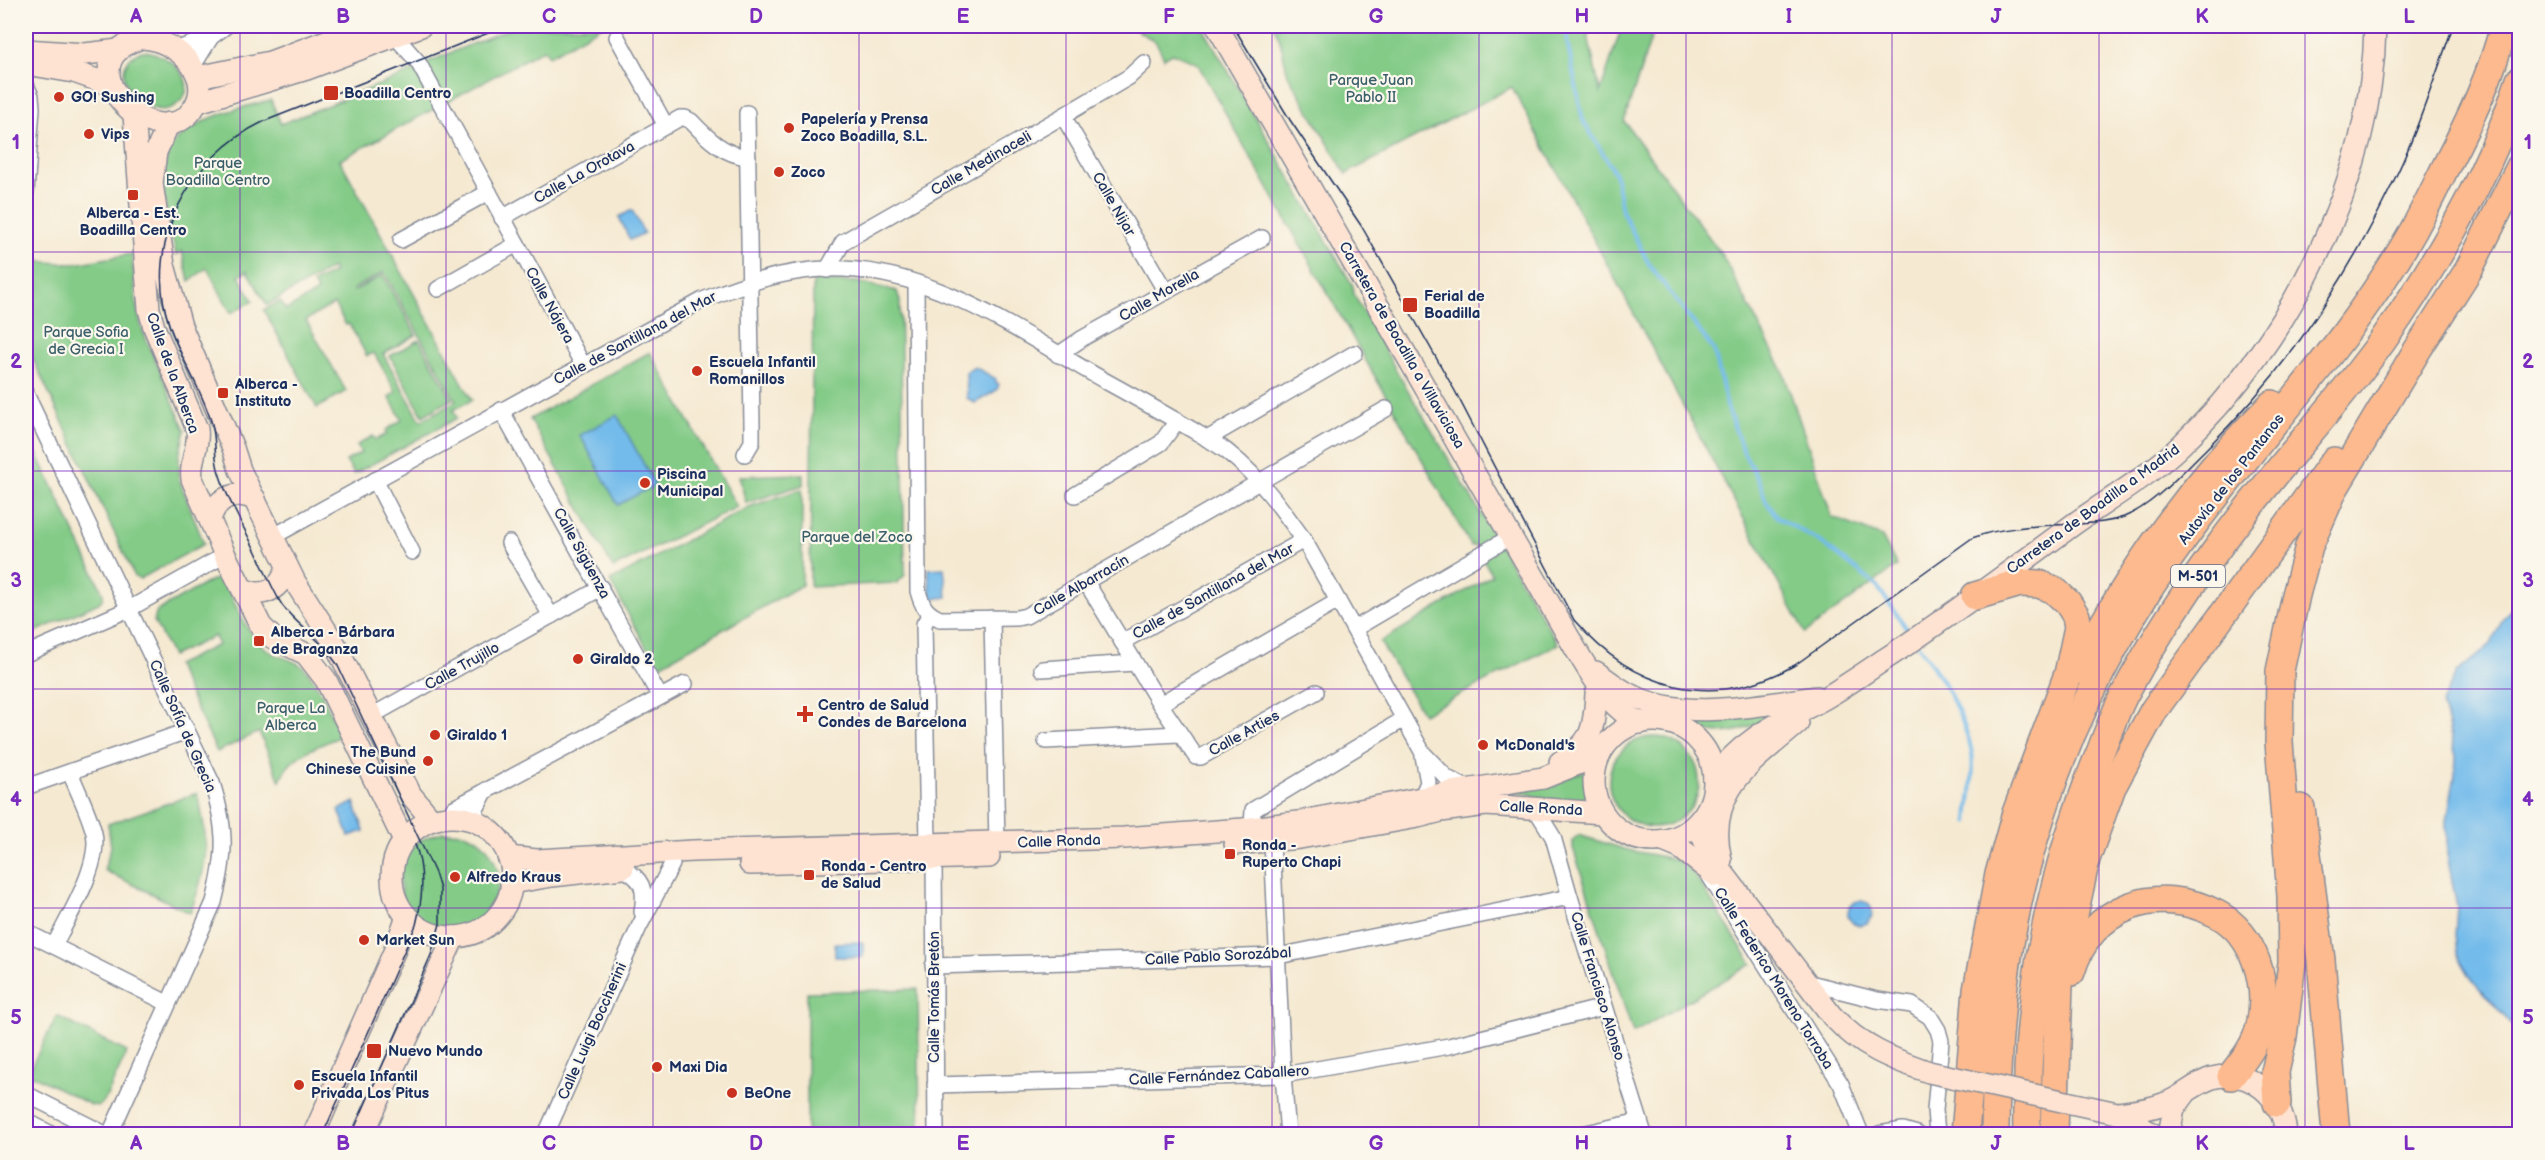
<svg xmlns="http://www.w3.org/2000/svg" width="2545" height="1160" viewBox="0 0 2545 1160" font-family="'Balsamiq Sans',sans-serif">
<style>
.green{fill:#83cb87;stroke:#4f7d72;stroke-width:1.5;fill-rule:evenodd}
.water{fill:#73bbeb;stroke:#4775a4;stroke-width:1.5}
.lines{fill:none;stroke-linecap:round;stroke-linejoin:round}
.stream{stroke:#73bbeb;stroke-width:4}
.street-casing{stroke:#888c98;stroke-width:18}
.secondary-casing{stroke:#888c98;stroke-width:24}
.highway-casing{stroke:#888c98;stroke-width:30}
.street{stroke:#fff;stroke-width:15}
.secondary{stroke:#fee3d2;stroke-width:21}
.highway{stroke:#fcba8e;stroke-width:27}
.tram{stroke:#1b2f5e;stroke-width:1.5}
.secondary-bridge-casing{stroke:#888c98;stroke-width:24;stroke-linecap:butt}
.secondary-bridge{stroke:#fee3d2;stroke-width:21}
.grid{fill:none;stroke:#7b2cbf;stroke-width:1.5;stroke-opacity:0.55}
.poi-dot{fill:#c8321e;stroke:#fbf7ec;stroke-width:2}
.labels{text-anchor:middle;stroke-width:4.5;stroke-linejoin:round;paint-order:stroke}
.shield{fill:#fbf7ec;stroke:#5e6b89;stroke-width:1.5}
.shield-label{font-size:14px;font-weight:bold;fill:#1b2f5e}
.park-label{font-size:15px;fill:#3a5e6a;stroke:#fbf7ec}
.poi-label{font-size:15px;font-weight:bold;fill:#1b2f5e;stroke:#fbf7ec;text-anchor:start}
.street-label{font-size:15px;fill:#1b2f5e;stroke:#fbf7ec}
.neatline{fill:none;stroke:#7b2cbf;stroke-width:2}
.grid-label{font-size:20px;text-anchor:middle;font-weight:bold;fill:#7b2cbf}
</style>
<rect width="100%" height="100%" fill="#fbf7ec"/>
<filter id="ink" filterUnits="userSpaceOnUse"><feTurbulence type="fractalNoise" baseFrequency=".0167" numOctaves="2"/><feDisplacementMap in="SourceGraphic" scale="12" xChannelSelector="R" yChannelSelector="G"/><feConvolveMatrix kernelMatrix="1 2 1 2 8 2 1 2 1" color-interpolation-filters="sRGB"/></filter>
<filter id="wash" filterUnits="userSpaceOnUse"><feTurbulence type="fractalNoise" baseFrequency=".008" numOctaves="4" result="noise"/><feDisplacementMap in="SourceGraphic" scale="24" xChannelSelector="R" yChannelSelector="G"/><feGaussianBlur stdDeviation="1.35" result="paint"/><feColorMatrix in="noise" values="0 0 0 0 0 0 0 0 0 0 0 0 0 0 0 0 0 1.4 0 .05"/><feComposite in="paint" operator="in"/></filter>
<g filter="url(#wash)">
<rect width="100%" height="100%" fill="#f5e9d1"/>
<g class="green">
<path d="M516,26H602L549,56L544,49L340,160L472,400L453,410L457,418L354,474L346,461L361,453L357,445L373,436L376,440L387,434L386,430L402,420L389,397L396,392L374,353L367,356L349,324L346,325L334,304L306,320L346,391L317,408L264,310L280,301L286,310L317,292L313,283L334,272L332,268L267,305L247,271L239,276L253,301L231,313L207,268L189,281L182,251L176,255C169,223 157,186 168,154C180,121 241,107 271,100L281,124L411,72L428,62ZM384,272L456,401L421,421L383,354L416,335L383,275L354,291L353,289Z"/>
<path d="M1130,26H1202L1353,286V293L1400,377L1558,644L1423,714L1380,642L1492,575L1475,545L1471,546L1197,63L1172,53L1164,58L1156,42Z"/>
<path d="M1274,26H1586L1600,92L1622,26H1655L1624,121L1722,255L1783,371L1832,517L1882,537L1897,566L1805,633L1512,87L1346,174L1288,75L1280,41Z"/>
<path d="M142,51C166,51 206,83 176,105C147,126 97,69 142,51Z"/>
<path d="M132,254L137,310L142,329L185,430L179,456V479L204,544L140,579L135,577L27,346L33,261L74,264Z"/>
<path d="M813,281L857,282L897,291L900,301L905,575L897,583L810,587Z"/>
<path d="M419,340L452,399L423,416L390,356Z"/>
<path d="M650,352L737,507L613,568L530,419Z"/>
<path d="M26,430L103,593V598L99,603L26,636Z"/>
<path d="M803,474V485L746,503L739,476Z"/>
<path d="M802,489V585L657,667L610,581L749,507Z"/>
<path d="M220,579L224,581C236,605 246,635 269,651C279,658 294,659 303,667C319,682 331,716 341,736C318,747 289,754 280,781L259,732L217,752L176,665L218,645L215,636L172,656L154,621L157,611L212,580Z"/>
<path d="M1799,704C1772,717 1741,737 1709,732C1698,730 1688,723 1679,718Z"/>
<circle cx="1654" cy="782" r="45"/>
<path d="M1587,771L1586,785L1591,804L1542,800L1529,794L1509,792Z"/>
<path d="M197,793C210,843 209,864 190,913L104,870L111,847L108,824Z"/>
<path d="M443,832C451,832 460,832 466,834C491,841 505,874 495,898C493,904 485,916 479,920C463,932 429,929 414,916C395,899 396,862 415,845C423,837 433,835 443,832Z"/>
<path d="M1578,835L1628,850L1674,859L1686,867L1696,877L1752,964L1633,1033L1573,848V840Z"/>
<path d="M918,989L920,1134H807V992Z"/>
<path d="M57,1016L127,1052L105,1100L99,1106L91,1105L28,1073Z"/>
</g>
<g class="water">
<path d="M632,210L644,233L630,240L619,217Z"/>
<path d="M975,367L996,379V383L999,384L997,390L975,403L967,398L966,372Z"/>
<path d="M617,415L655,485L618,505L580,435Z"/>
<path d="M944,568L947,597L931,599L928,569Z"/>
<path d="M2519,600L2520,661L2517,670L2520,692L2519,1033L2473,981L2457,954L2455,935L2457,907L2447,854V820L2455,775L2456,756L2442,703L2456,673L2491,644L2504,617Z"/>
<path d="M354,802L364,831L349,836L339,810Z"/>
<circle cx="1860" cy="913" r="12"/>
<path d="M863,942V957H835V943Z"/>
</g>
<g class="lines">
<g class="stream">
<path d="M1568,26L1567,41L1583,121L1615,173L1622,211L1650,266L1714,350L1727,406L1743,451L1759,481L1766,501L1777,517L1821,542L1877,586L1911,635"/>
<path d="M1919,646C1942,678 1964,714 1972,753C1975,772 1969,802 1968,822"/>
</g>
</g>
</g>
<g filter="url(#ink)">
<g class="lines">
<defs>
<g id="street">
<path d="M395,36L418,62L583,365"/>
<path d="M617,37L666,126"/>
<path d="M175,50L211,37"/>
<path d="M193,66L211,37L226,26"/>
<path d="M26,85L31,96L32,108L26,192"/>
<path d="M1063,116L1166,292"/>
<path d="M502,218L680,118H685L691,121C707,138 724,155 748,157"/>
<path d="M401,240L489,192"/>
<path d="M827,270L843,242L1063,116L1129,77L1144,63"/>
<path d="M916,283L918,591C922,606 926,613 940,619L1017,618L1026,616L1386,409"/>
<path d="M438,289L517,244"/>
<path d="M1058,355L1083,338L1262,238"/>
<path d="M26,394L212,783C227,831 226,854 214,902L110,1134"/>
<path d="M501,410L660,697"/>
<path d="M1207,439L1355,353"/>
<path d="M745,454L752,442V425L747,113"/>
<path d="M375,480L412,552"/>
<path d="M1075,495L1161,443L1177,421"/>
<path d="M274,536L703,300C746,282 797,267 844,269C942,273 1027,338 1109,383C1138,399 1167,415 1196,432C1207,439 1220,445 1230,454C1260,478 1282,509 1304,540L1423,753L1447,778L1469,789"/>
<path d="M509,543L551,616"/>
<path d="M1086,582L1160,704L1196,757H1201L1316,692"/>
<path d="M992,618L997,843"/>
<path d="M1354,629L1512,536"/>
<path d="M1122,642L1304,540"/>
<path d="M26,654L129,609L225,555"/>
<path d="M1042,669L1135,663"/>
<path d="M1160,704L1338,601"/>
<path d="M373,715L601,588"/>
<path d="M1046,741L1178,734"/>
<path d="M26,787L187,731"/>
<path d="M1421,799L1428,782L1423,756"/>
<path d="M1535,808L1553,837L1570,897L1644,1134"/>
<path d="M449,817L454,808L685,684"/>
<path d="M475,821L476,809L486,790"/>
<path d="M1252,828L1253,810L1404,719"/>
<path d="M1272,841L1283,1075L1288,1134"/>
<path d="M928,844L924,624L930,614"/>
<path d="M934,860L936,1134"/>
<path d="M621,868C643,878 646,889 642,912"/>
<path d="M1705,869L1841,1084L1861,1134"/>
<path d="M26,932L167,1003"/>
<path d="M54,946C68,917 101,865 94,833C89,813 78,792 70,772"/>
<path d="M933,966L1278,956L1570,897"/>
<path d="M1806,982L1877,1000L1912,1005L1930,1017L1938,1030L1941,1041L1935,1110L1937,1134"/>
<path d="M935,1085L1283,1075L1449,1046L1604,1007"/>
<path d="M26,1094L105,1134"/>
<path d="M26,1121L51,1134"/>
<path d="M546,1134L639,927L672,864"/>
<path d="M1582,1134L1640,1121"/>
<path d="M1879,1134L1903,1130L1917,1134"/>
</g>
<g id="secondary">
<path d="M1217,26L1575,648C1592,676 1610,710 1641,723"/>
<path d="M142,38C175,39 216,76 193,109C156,162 58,62 142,38Z"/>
<path d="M26,50L85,54L119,50"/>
<path d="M26,64L74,72L111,85"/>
<path d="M198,77L270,62L366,26"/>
<path d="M198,102L307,69L421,26"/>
<path d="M134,115L149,309L154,327L197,429C200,446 189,461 192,479L225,555L261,626L273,638L306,654L326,680L404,841"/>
<path d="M169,123L156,152L152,183L164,265L181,326L233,448L240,470L295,582L336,646L411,795L432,820"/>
<path d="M210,520C216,497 235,490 255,499"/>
<path d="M243,589C264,599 281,589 287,567"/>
<path d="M1596,672C1606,679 1616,687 1627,693C1684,723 1756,705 1817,697"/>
<circle cx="1654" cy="781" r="60"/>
<path d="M1560,762C1592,742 1594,731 1596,694"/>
<path d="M1714,779C1740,738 1786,720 1827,697C1847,685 1866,672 1885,659C1950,617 2011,570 2074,524C2109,499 2149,476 2180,446C2290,342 2373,178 2375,26"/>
<path d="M1702,817V835L1711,857L1832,1016C1861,1047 1889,1058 1929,1072"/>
<circle cx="452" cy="877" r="60"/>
<path d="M1663,841L1680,848L1716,876"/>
<path d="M1235,844L1300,838L1418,817L1441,811L1486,805L1603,813"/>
<path d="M508,857L537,860L693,851L1124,838L1243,829L1298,822L1452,792L1543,778L1600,755"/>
<path d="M1721,860C1704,791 1752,763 1798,723"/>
<path d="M750,864L989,857"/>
<path d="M511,883L552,876L623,868"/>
<path d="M2117,1113C2133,1111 2148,1110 2163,1104C2181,1098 2194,1084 2212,1078C2251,1067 2283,1098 2286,1134"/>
<path d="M2117,1113L2153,1134"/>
<path d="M314,1134L394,952L407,916"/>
<path d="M363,1134L454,937"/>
<path d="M2169,1134L2174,1109L2185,1094"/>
</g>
<g id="highway">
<path d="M2078,670C2129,572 2193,482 2272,404"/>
<path d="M2301,808L2321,960L2336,1134"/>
<path d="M2071,972C2090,906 2158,883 2217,914C2256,935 2269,985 2260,1026C2256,1045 2243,1061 2231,1076"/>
<path d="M2277,1103L2275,1072L2283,1037L2292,962L2291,896L2279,742L2280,671L2296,595L2309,546L2334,489L2416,352L2469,269L2520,167"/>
<path d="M1965,1134L1977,990L1999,874L2016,813L2068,674L2078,627L2076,616L2068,603L2054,590L2039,584L2020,583L1975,596"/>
<path d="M1995,1134C1995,1114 1996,1093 1997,1072C2004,871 2072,688 2192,527C2266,429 2352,338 2413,231C2425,209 2436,186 2447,164C2470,120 2492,74 2504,26"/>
<path d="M2027,1134C2026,1113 2028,1091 2028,1069C2033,958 2058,852 2101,750C2108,732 2115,713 2124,695C2151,644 2182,596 2217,549C2268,478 2329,414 2381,343C2438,263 2489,174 2520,80"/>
<path d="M2054,1134L2059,985L2086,859L2112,787L2154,710L2334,461"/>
</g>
</defs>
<use href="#street" class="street-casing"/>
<use href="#secondary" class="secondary-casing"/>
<use href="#highway" class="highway-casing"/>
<use href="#street" class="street"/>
<use href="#secondary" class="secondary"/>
<use href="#highway" class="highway"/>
<g class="tram">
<path d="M1229,26L1238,34L1290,120L1362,227L1455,391L1574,620C1633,689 1712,712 1795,665L1972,538C2004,526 2041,526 2075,524C2092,523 2108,523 2124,517C2155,504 2180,474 2204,451C2289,368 2354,270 2403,161C2422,117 2437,71 2453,26"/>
<path d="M323,1134L416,925C423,897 425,871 415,844"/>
<path d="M352,1134L431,955L440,924V889L435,873L337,664C331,656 325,647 317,640C305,628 292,619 282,605C272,588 264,569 256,552C243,525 226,498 218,469C214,454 216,439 212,424C202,389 180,358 169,324C142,242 190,156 265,121L506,26"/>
</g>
<defs>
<path id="secondary-bridge" d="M1929,1072L2117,1113"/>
</defs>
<use href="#secondary-bridge" class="secondary-bridge-casing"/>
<use href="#secondary-bridge" class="secondary-bridge"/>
</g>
</g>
<path class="grid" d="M240,26V1134M446,26V1134M653,26V1134M859,26V1134M1066,26V1134M1272,26V1134M1479,26V1134M1686,26V1134M1892,26V1134M2099,26V1134M2305,26V1134M26,252H2520M26,471H2520M26,689H2520M26,908H2520"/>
<g class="poi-dot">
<rect x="323" y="85" width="16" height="16" rx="3"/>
<circle cx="59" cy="97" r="6"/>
<circle cx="789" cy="128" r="6"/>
<circle cx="89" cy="134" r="6"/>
<circle cx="779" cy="172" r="6"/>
<rect x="127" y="189" width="12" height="12" rx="3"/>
<rect x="1402" y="297" width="16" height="16" rx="3"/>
<circle cx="697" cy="371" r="6"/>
<rect x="217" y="387" width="12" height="12" rx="3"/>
<circle cx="645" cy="483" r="6"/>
<rect x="253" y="635" width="12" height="12" rx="3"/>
<circle cx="578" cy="659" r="6"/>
<path d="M802 705h6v6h6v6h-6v6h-6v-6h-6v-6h6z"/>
<circle cx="435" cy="735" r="6"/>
<circle cx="1483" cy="745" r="6"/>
<circle cx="428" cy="761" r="6"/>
<rect x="1224" y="848" width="12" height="12" rx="3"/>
<rect x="803" y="869" width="12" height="12" rx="3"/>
<circle cx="455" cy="877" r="6"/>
<circle cx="364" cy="940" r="6"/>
<rect x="366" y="1043" width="16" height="16" rx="3"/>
<circle cx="657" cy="1067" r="6"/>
<circle cx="299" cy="1085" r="6"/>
<circle cx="732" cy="1093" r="6"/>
</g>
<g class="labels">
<rect class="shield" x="2171" y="565" width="54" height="22" rx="4.5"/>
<g class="shield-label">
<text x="2198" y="581">M-501</text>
</g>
<g class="park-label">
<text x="1371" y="85">Parque Juan<tspan x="1371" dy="17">Pablo II</tspan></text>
<text x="218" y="168">Parque<tspan x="218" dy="17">Boadilla Centro</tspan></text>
<text x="86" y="337">Parque Sofia<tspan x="86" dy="17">de Grecia I</tspan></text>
<text x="857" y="542">Parque del Zoco</text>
<text x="291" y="713">Parque La<tspan x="291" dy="17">Alberca</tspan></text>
</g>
<g class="poi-label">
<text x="344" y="98">Boadilla Centro</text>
<text x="71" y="102">GO! Sushing</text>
<text x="801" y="124">Papelería y Prensa<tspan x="801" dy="17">Zoco Boadilla, S.L.</tspan></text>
<text x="101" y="139">Vips</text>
<text x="791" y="177">Zoco</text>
<text x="133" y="218" text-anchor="middle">Alberca - Est.<tspan x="133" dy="17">Boadilla Centro</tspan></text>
<text x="1424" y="301">Ferial de<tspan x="1424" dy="17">Boadilla</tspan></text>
<text x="709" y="367">Escuela Infantil<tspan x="709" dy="17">Romanillos</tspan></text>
<text x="235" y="389">Alberca -<tspan x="235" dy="17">Instituto</tspan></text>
<text x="657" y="479">Piscina<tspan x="657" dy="17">Municipal</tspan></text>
<text x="271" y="637">Alberca - Bárbara<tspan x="271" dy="17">de Braganza</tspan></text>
<text x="590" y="664">Giraldo 2</text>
<text x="818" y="710">Centro de Salud<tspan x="818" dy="17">Condes de Barcelona</tspan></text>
<text x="447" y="740">Giraldo 1</text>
<text x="1495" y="750">McDonald's</text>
<text x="416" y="757" text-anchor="end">The Bund<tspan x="416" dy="17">Chinese Cuisine</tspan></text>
<text x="1242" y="850">Ronda -<tspan x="1242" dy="17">Ruperto Chapi</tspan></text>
<text x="821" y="871">Ronda - Centro<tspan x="821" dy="17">de Salud</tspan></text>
<text x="467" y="882">Alfredo Kraus</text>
<text x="376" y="945">Market Sun</text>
<text x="388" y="1056">Nuevo Mundo</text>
<text x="669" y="1072">Maxi Dia</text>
<text x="311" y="1081">Escuela Infantil<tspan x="311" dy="17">Privada Los Pitus</tspan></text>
<text x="744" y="1098">BeOne</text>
</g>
<g class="street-label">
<text transform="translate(981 163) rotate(-30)" y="5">Calle Medinaceli</text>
<text transform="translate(584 172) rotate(-29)" y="5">Calle La Orotava</text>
<text transform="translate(1114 204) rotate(60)" y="5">Calle Nijar</text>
<text transform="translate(1159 295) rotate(-30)" y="5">Calle Morella</text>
<text transform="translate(550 305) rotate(61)" y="5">Calle Nájera</text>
<text transform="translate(635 338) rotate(-28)" y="5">Calle de Santillana del Mar</text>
<text transform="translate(1402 345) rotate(60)" y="5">Carretera de Boadilla a Villaviciosa</text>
<text transform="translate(173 373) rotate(70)" y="5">Calle de la Alberca</text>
<text transform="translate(2231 479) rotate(-52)" y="5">Autovía de los Pantanos</text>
<text transform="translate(2093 509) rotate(-36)" y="5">Carretera de Boadilla a Madrid</text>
<text transform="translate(582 553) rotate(61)" y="5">Calle Sigüenza</text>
<text transform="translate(1081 585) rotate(-30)" y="5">Calle Albarracín</text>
<text transform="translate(1213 591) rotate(-29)" y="5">Calle de Santillana del Mar</text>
<text transform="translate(462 666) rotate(-29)" y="5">Calle Trujillo</text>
<text transform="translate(183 726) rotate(66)" y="5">Calle Sofía de Grecia</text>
<text transform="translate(1244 733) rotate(-29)" y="5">Calle Arties</text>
<text transform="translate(1541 808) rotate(3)" y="5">Calle Ronda</text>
<text transform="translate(1059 841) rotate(-2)" y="5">Calle Ronda</text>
<text transform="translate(1218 956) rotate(-3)" y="5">Calle Pablo Sorozábal</text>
<text transform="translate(1774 978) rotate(58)" y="5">Calle Federico Moreno Torroba</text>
<text transform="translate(1598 986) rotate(73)" y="5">Calle Francisco Alonso</text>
<text transform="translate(934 997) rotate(-90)" y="5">Calle Tomás Bretón</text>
<text transform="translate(592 1031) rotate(-66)" y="5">Calle Luigi Boccherini</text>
<text transform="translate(1219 1075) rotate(-3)" y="5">Calle Fernández Caballero</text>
</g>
</g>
<rect width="2545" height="1160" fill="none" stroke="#fbf7ec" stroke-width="66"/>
<rect x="33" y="33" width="2479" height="1094" class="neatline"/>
<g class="grid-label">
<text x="136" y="23">A</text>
<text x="343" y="23">B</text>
<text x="549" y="23">C</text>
<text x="756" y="23">D</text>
<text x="963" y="23">E</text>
<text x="1169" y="23">F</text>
<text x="1376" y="23">G</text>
<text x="1582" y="23">H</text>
<text x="1789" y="23">I</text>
<text x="1996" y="23">J</text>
<text x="2202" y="23">K</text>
<text x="2409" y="23">L</text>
<text x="16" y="149">1</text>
<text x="2528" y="149">1</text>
<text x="16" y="368">2</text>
<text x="2528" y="368">2</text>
<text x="16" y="587">3</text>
<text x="2528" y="587">3</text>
<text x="16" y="806">4</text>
<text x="2528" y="806">4</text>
<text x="16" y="1024">5</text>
<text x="2528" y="1024">5</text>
<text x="136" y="1150">A</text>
<text x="343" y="1150">B</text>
<text x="549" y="1150">C</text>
<text x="756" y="1150">D</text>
<text x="963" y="1150">E</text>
<text x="1169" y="1150">F</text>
<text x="1376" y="1150">G</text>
<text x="1582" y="1150">H</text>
<text x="1789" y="1150">I</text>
<text x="1996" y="1150">J</text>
<text x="2202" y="1150">K</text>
<text x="2409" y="1150">L</text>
</g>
</svg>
